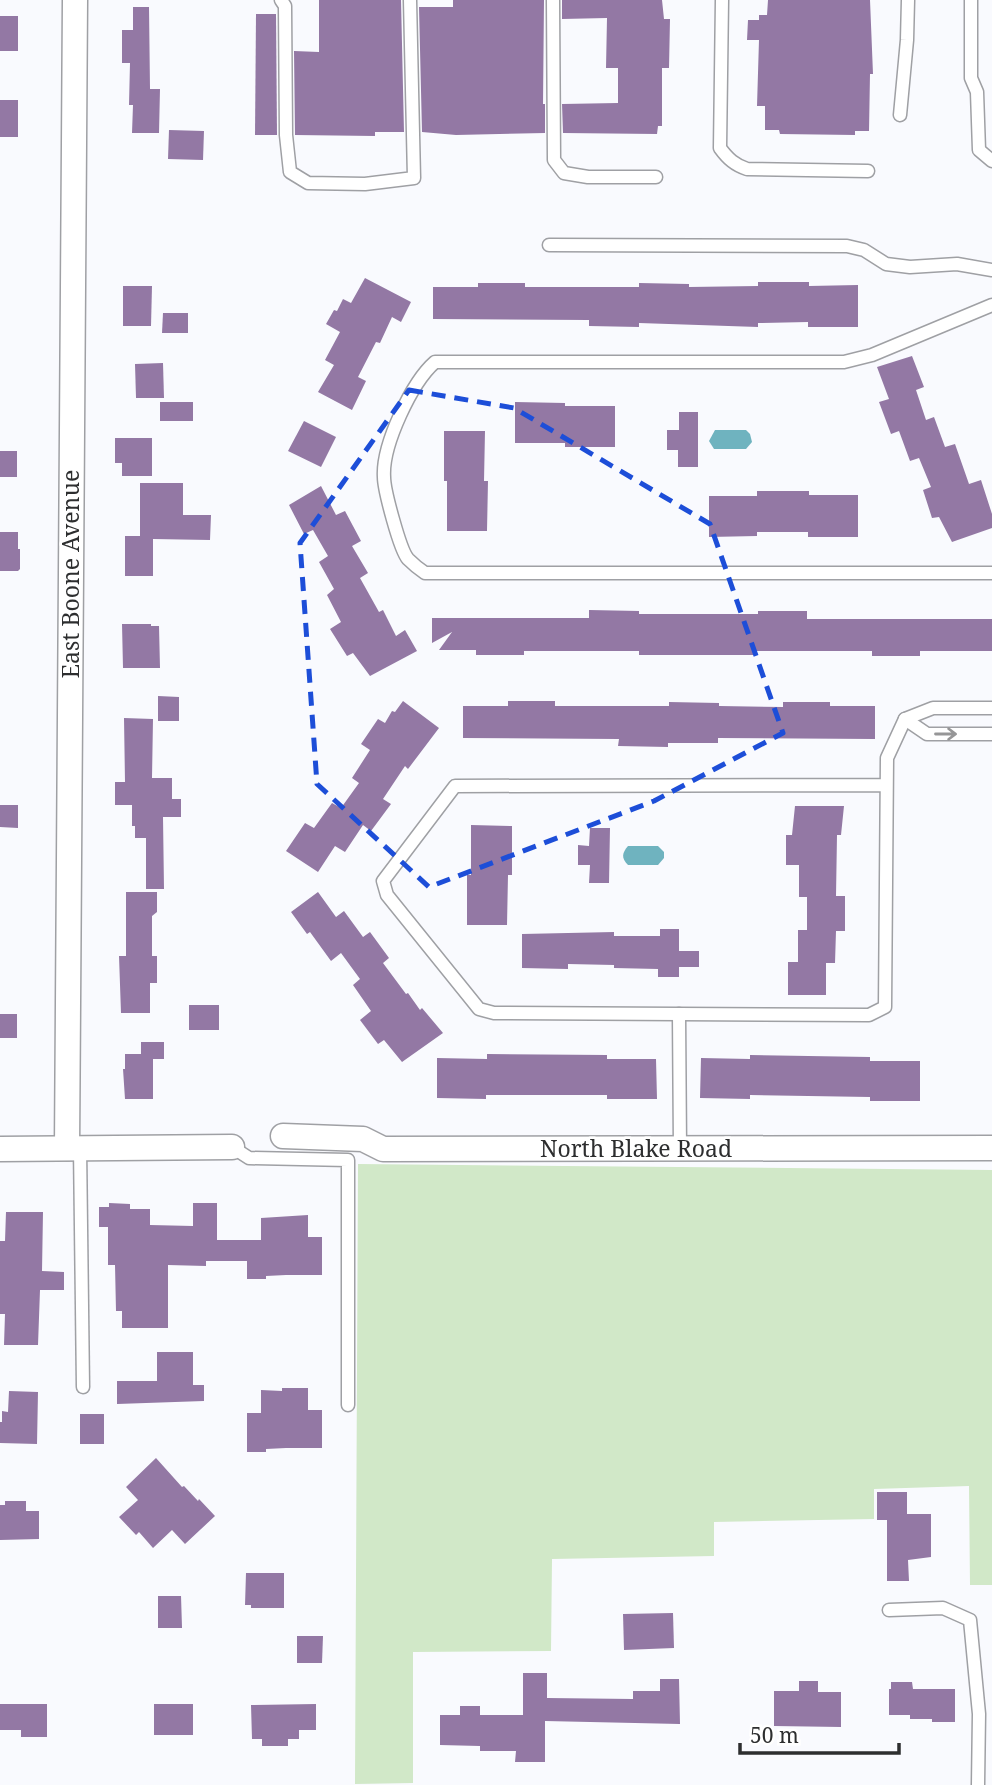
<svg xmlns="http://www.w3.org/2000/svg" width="992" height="1785" viewBox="0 0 992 1785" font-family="'Noto Serif',serif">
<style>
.green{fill:#d1e8c8}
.water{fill:#6fb3bf}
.building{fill:#9378a4}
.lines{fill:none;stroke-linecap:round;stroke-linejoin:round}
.service-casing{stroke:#9fa0a4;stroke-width:15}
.minor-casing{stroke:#9fa0a4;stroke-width:27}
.service{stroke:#fff;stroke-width:12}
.minor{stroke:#fff;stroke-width:24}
.oneway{stroke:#969697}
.marked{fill:none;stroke:#1d4ed8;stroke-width:5;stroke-dasharray:14 9;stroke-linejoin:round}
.labels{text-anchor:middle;stroke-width:5;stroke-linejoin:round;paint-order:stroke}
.street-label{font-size:23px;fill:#2d2e2f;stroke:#fff}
</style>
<rect width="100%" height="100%" fill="#f9fafe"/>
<path class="green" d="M358,1164L992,1170V1585H970L969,1486L874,1489V1519L714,1522V1556L552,1559L551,1651L413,1652V1783L355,1784Z"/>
<g class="water">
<path d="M715,430H746L750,434L752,442L746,449H714L709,441Z"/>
<path d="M628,846H658L664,852V858L658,865H628C621,858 622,853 628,846Z"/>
</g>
<g class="building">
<path d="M319,0H401L404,132H375V136L295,135L294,51L319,52Z"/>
<path d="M453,0H544L543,104H545V133L456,135L422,132L419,7H453Z"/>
<path d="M562,0H662L664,19H670L669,68H662V126H658L657,134L563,133L562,104L618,103V68H606L607,18L562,19Z"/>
<path d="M768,0H870L873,74H870L869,131H855V135L780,134L779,130H765V106H757L759,40H747L748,20H759V15H767Z"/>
<path d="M133,7H149L150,89H160L159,133H132L133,105H129L130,63H122V30H133Z"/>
<path d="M256,14H276L277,135H255Z"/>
<rect x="0" y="16" width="18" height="35"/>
<rect x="0" y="100" width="18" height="37"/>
<path d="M169,130L204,131L203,160L168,159Z"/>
<path d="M365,278L411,302L401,322L392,317L380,343L376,342L358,377L366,381L352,410L318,392L334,365L325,360L340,332L326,324L334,310L337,311L343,299L351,303Z"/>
<path d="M758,282H809V286L858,285V327H808V322L758,323V327L639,323V327L589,326V320L433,319V287H478V283H525V287H639V283L689,284V287L758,286Z"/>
<path d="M123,286H152L151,326H123Z"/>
<path d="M163,313H188V333H162Z"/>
<path d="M912,356L924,387L916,390L926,420L934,417L945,447L955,444L969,484L981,480L992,514V528L952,542L939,517L932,518L923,490L931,487L919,458L910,461L899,431L891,434L879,402L889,399L877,367Z"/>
<path d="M163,363L164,398H136L135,364Z"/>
<rect x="160" y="402" width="33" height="19"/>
<path d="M515,402L565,403V406H615V447H565V443H515Z"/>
<path d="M679,412H698V467H678V450H667V430H679Z"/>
<path d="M304,421L336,437L321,467L288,451Z"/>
<path d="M444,431H485L484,481H488L487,531H447V481H444Z"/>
<path d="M115,438H152V476H122V463H115Z"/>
<rect x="0" y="451" width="17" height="26"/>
<path d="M140,483H183V515H211L210,540L153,539V576H125V536H140Z"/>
<path d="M321,486L336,515L345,511L361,541L352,546L368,573L360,578L379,612L383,610L396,636L405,630L417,651L370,676L353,653L347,656L330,629L341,622L327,595L334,589L319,562L328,556L313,530L304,534L289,505Z"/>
<path d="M757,491H809V495H858V537H808V532H757V536L709,537V496H757Z"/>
<path d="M0,532H18V549H20V569L18,571H0Z"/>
<path d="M589,610L639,611V614H758V611H807V619H992V651H920V656H872V651H757V655H639V651H524V655H476V650H439L452,632L432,643V618H589Z"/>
<path d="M122,624H151V626H159L160,668H123Z"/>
<path d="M158,696L179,697V721H158Z"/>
<path d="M403,701L439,728L408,769L405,766L383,799L391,804L371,831L363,825L345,852L335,846L318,872L286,851L305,823L314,828L332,803L341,808L359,783L352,778L370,750L361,744L378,719L385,723L392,711L395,712Z"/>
<path d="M508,701H555V706H669V702L719,703V706L783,707V702H830V706H875V739L718,738V743H668V747L618,746L619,739L463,738V706H508Z"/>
<path d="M124,718L153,719L152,778H172V799H181V817H163L164,889H146V838H135V826H132V805H115V782H125Z"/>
<path d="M0,805H18V828L0,827Z"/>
<path d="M795,806H844L841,835H837L836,896H845V931H836L835,963H826V995H788V962H798V930H807V897H799V865H786V835H792Z"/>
<path d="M471,825L512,826V875H508L507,925H467V875H471Z"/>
<path d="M590,828H610L609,883H589L590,865H578V845L589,846Z"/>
<path d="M126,892H157V912L152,916V956H157V983H150V1013H121L119,956H126Z"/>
<path d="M318,892L336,917L344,911L363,937L370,932L389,958L383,963L406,994L408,993L420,1010L422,1008L443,1033L402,1062L384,1040L378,1044L360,1020L371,1011L353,985L360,979L341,953L331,961L310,932L307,934L291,912Z"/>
<path d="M660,929H679V951H699V967H679V977H658V969L614,968V965L568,964V969L522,968V934L614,932V936H660Z"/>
<rect x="189" y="1005" width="30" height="25"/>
<rect x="0" y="1014" width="17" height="24"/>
<path d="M141,1042H164V1059H153V1099H125L123,1069H125V1054H141Z"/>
<path d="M487,1054L607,1055V1059H656L657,1099H607V1095H486V1099L437,1098V1058L487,1059Z"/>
<path d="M750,1055L870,1057V1061H920V1101H870V1097L750,1095V1099L700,1098L701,1058L750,1059Z"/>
<path d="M109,1203L130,1204V1209H150V1225L193,1226V1203H217V1240H261V1218L308,1215V1237H322V1275H286L266,1276V1279H247V1261H206V1266L168,1265V1328H122V1311H116L115,1265H108V1227H99V1207H109Z"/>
<path d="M6,1212H43L42,1271L64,1272V1290H40L38,1345H4L5,1314H0V1241H5Z"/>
<path d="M157,1352H193V1385H204V1401L117,1404V1381H157Z"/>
<path d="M282,1388H308V1410H322V1448H286L266,1449V1452H247V1413H261V1390L282,1391Z"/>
<path d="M9,1391L38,1392L37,1444L0,1443V1422H2V1411L8,1412Z"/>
<rect x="80" y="1414" width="24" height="30"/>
<path d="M156,1458L182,1487L184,1486L198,1501L199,1499L215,1516L185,1544L172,1530L153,1548L139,1532L136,1535L119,1517L138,1500L126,1487Z"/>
<path d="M877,1492H907V1514H931V1557L908,1560L909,1581H887V1520H877Z"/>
<path d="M5,1501H26V1511H39V1539L0,1540V1505H5Z"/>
<path d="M246,1573H284V1608H251V1605H245Z"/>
<path d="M158,1596H181L182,1628H158Z"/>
<path d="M673,1613L674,1648L624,1650L623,1614Z"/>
<path d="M297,1636H323L322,1663H297Z"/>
<path d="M523,1673H547V1698L633,1699V1691H660V1679H679L680,1724L545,1721V1762H515L516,1751H480V1746L440,1745V1715H460V1706H480V1715H523Z"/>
<path d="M799,1681H818V1692H841V1727L774,1726V1691H799Z"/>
<path d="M891,1682H912L913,1689H955V1722H932V1719H910V1715H889V1689H891Z"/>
<path d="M0,1704H47V1737H21V1730H0Z"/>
<rect x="154" y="1704" width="39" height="31"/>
<path d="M316,1704V1730H299V1739H288V1746H262V1739H252L251,1705Z"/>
</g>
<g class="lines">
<defs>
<g id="service">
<path d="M281,0L285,6L286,135L290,172L308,183L365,184L414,178L410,0"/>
<path d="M553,0L554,160L564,173L588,177H656"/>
<path d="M722,0L720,148C728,159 735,165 747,169L868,171"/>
<path d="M971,0V78L977,92L979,150L992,161"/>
<path d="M900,115L907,40L908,0"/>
<path d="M549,245L847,246L864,250L886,264L910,267L957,264L992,270"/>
<path d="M992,305L872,355L844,362H435C412,382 382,445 384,477C384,490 400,550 408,559C413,564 419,569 425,573H992"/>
<path d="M905,719L927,734H992"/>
<path d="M886,785L455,786L383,881L387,895L479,1009L494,1013L869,1015L885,1007L887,758L905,719L933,708H992"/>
<path d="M679,1014L680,1149"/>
<path d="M80,1147L83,1387"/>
<path d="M232,1147L249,1158L348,1160V1405"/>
<path d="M889,1610L943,1608L970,1620L979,1714L978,1785"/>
</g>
<g id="minor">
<path d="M283,1136L363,1139L383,1149L992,1148"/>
<path d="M67,1148L75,0"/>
<path d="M0,1149L232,1147"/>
</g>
</defs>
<use href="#service" class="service-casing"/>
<use href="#minor" class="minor-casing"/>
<use href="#service" class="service"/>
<use href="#minor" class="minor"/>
</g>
<defs><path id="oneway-shaft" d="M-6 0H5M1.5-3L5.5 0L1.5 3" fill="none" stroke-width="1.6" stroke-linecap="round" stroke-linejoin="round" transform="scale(1.75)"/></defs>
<use class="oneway" href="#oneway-shaft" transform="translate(946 734)"/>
<path class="marked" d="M409,390L514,408L710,524L783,733L654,801L429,887L317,784L300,543Z"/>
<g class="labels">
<g class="street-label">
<text transform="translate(71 574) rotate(-90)" y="8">East Boone Avenue</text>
<text x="636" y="1157">North Blake Road</text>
</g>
</g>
<path d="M740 1743v10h159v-10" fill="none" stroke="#2d2e2f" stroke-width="3.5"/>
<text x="750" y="1743" font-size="21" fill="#2d2e2f" stroke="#ffffff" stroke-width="5" paint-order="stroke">50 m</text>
</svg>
